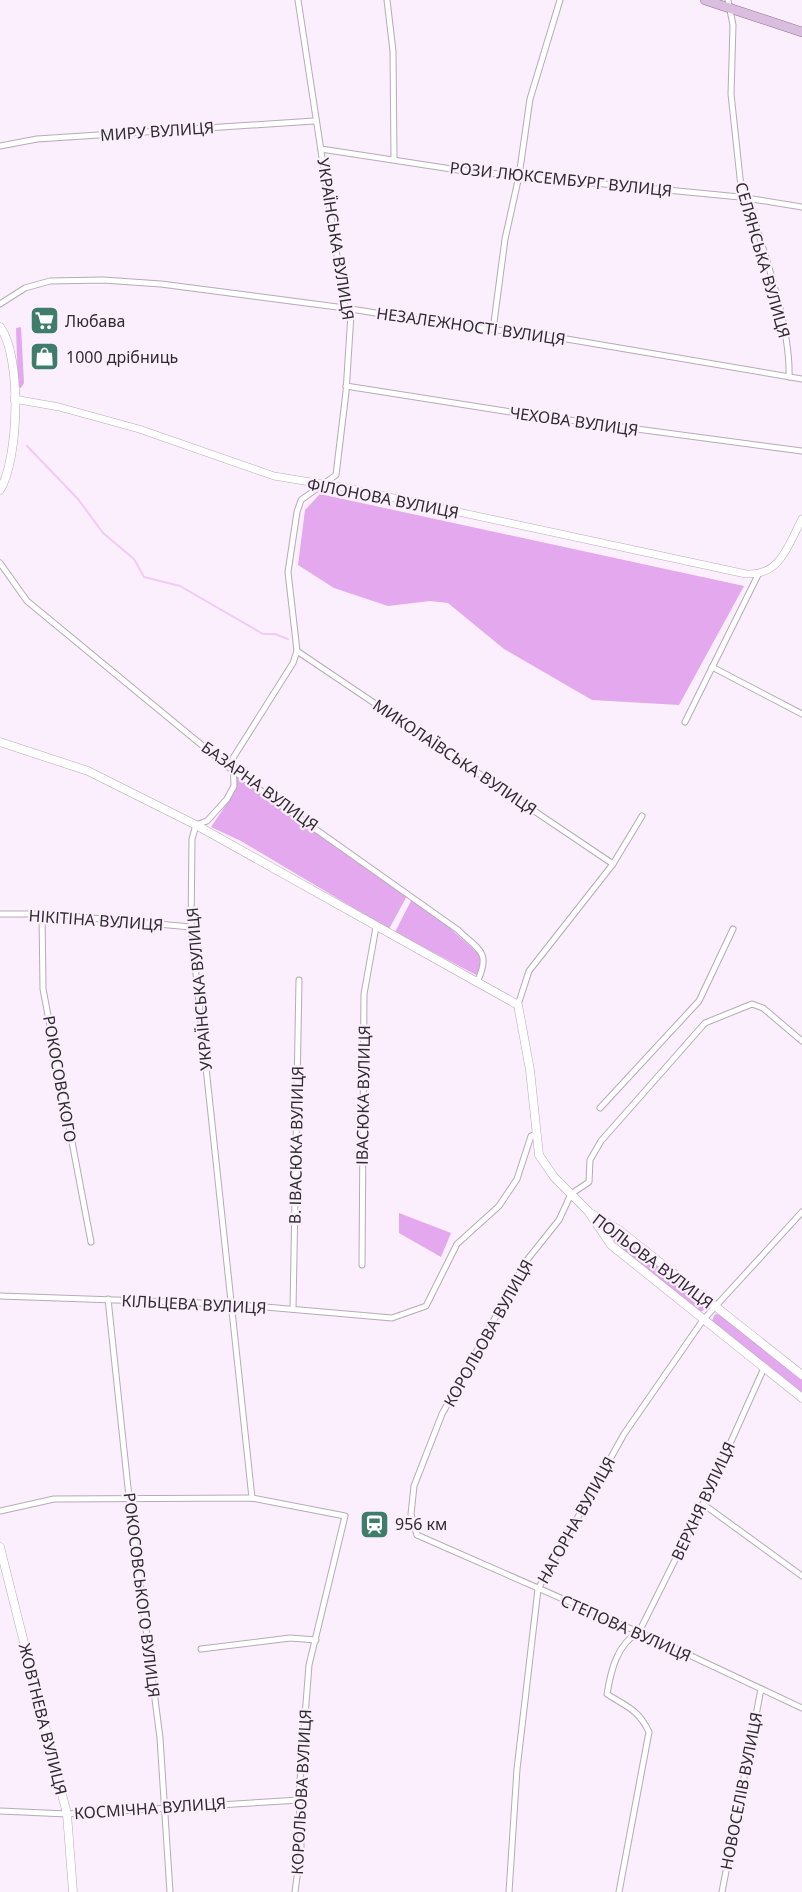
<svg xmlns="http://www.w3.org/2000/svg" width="802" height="1892" viewBox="0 0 802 1892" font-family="'Noto Sans',sans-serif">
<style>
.green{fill:#e4a8ee}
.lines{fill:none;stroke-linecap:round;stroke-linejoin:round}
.stream{stroke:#f1caf7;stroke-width:2}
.minor-casing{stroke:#b6aab8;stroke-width:7}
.tertiary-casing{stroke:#b6aab8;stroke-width:8}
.secondary-casing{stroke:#b6aab8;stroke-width:9}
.primary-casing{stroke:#8f6f94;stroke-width:10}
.minor{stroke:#fff;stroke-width:5}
.tertiary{stroke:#fff;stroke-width:7}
.secondary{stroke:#fff;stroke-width:8}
.primary{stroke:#dabedf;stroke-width:9}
.labels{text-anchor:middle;stroke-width:4.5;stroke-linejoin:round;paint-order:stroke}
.street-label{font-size:16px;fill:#302b30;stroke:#fbeffd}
.poi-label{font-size:16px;fill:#302b30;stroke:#fbeffd;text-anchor:start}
</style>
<rect width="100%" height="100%" fill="#fbeffd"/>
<g class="green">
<path d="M21,327L24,383L21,388L18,387L16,328Z"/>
<path d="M320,494L684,573L744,586L679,705L592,700L504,649L448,603L430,601L388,606L334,588L298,565L305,510Z"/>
<path d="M237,778L407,896L389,929L241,841L211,827L232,796Z"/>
<path d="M412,899L432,912L482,957L479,971L476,975L395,932Z"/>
<path d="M399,1213L451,1233L441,1257L399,1233Z"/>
<path d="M611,1232L630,1243L700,1300L706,1309L700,1312L615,1244Z"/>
<path d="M715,1314L721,1315L802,1380V1395L712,1321Z"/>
</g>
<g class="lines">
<path class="stream" d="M27,446L78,499L103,533L134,559L144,577L180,586L263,634H275L288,639"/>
<defs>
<g id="minor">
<path d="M387,0L393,51L394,158"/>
<path d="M728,0L733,25L731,94L741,187L748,200C763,249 791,327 789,377"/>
<path d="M0,146L37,139L314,121"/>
<path d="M321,149L458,170L740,197L802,207"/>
<path d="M0,304L25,288L50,281L103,280L161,284L345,308L443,324L549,336L802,379"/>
<path d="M493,330L505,239L519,176L530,99L560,0"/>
<path d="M346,386L517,413L802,451"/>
<path d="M0,563L27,601L232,770L458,930C478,950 491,951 478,980"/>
<path d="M297,651L613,864"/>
<path d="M712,667L802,714"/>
<path d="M685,722L758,575"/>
<path d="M0,914H47L191,927"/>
<path d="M42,914L43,989L91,1242"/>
<path d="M518,1005L529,971L613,864L642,816"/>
<path d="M802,1041L763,1008L752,1004L705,1023L601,1141L590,1160L589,1182L571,1194L559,1220L527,1260L442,1414L414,1486L411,1514L417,1535L670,1646L802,1708"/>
<path d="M600,1108L699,1001L733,929"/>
<path d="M362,1265L364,994L376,927"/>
<path d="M0,1296L230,1304L392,1318L426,1306L457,1244L499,1206L517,1179L531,1136L536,1134"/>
<path d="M108,1299L129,1497L160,1738L170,1892"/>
<path d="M293,1309L299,980"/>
<path d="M252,1498L191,927L192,839L196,825L207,821L227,799L234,786L233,758L293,663L297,651L288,572L297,512L301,500L336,475L346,392L351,314L345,308L298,0"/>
<path d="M703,1504L802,1576"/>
<path d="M0,1511L54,1499L252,1498L345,1516L309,1665L299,1793L301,1847L295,1892"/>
<path d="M201,1649L290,1638L316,1640"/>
<path d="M0,1811L67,1814L300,1800"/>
<path d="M509,1892L517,1769L538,1589L624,1434L703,1320L802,1212"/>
<path d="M619,1892L649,1732C638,1709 627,1707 607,1694C611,1670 617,1644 639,1632L703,1504L764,1368"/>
<path d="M722,1892L761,1689"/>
</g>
<path id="tertiary" d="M14,399L59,407L139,429L274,476L347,488L746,574C781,576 788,545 802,519"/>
<g id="secondary">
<path d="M0,327C22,356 19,459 0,490"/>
<path d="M0,742L88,771L196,825L518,1005L530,1070L539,1155L554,1177L588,1211L611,1245L802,1398"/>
<path d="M592,1214L619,1230L802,1375"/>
<path d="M0,1547L67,1814L73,1892"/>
</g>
<path id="primary" d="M705,0L802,32"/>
</defs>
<use href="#minor" class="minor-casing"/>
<use href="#tertiary" class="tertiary-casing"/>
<use href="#secondary" class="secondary-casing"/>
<use href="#primary" class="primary-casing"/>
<use href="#minor" class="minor"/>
<use href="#tertiary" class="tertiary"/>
<use href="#secondary" class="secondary"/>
<use href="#primary" class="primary"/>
</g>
<defs>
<symbol id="supermarket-square" viewBox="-11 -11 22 22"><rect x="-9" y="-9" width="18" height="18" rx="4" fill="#3e7d6a" stroke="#fbeffd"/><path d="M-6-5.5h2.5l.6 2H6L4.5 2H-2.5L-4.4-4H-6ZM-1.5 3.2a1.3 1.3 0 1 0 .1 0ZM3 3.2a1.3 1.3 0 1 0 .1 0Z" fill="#fff"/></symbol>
<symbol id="shop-square" viewBox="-11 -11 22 22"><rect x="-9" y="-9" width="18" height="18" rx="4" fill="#3e7d6a" stroke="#fbeffd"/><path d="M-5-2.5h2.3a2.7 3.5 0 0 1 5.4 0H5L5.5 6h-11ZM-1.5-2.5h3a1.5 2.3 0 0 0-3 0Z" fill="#fff"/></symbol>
<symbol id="station-square" viewBox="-11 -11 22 22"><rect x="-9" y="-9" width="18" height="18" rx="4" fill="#3e7d6a" stroke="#fbeffd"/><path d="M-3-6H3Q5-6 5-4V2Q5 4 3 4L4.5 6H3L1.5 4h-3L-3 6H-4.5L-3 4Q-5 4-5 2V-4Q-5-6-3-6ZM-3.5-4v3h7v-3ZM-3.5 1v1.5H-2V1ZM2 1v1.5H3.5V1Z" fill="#fff"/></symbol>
</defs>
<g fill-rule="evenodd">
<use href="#supermarket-square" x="28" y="304" width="33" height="33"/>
<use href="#shop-square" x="28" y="340" width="33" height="33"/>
<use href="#station-square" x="358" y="1508" width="33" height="33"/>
</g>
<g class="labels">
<g class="street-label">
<text transform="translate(157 131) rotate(-4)" y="6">МИРУ ВУЛИЦЯ</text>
<text transform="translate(561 179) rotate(6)" y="6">РОЗИ ЛЮКСЕМБУРГ ВУЛИЦЯ</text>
<text transform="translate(336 239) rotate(81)" y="6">УКРАЇНСЬКА ВУЛИЦЯ</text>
<text transform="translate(763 260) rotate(74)" y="6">СЕЛЯНСЬКА ВУЛИЦЯ</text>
<text transform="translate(471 326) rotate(8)" y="6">НЕЗАЛЕЖНОСТІ ВУЛИЦЯ</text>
<text transform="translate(574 421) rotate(8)" y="6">ЧЕХОВА ВУЛИЦЯ</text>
<text transform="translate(383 498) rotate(11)" y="6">ФІЛОНОВА ВУЛИЦЯ</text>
<text transform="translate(455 757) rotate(34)" y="6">МИКОЛАЇВСЬКА ВУЛИЦЯ</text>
<text transform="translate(260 786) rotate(36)" y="6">БАЗАРНА ВУЛИЦЯ</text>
<text transform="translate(96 920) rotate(4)" y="6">НІКІТІНА ВУЛИЦЯ</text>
<text transform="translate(199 989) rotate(-95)" y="6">УКРАЇНСЬКА ВУЛИЦЯ</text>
<text transform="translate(60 1079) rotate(80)" y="6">РОКОСОВСКОГО</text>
<text transform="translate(363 1095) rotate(-89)" y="6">ІВАСЮКА ВУЛИЦЯ</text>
<text transform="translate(296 1145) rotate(-89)" y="6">В. ІВАСЮКА ВУЛИЦЯ</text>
<text transform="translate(653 1261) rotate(37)" y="6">ПОЛЬОВА ВУЛИЦЯ</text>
<text transform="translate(194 1304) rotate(3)" y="6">КІЛЬЦЕВА ВУЛИЦЯ</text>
<text transform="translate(488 1333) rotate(-61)" y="6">КОРОЛЬОВА ВУЛИЦЯ</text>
<text transform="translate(703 1501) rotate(-65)" y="6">ВЕРХНЯ ВУЛИЦЯ</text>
<text transform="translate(576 1520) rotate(-61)" y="6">НАГОРНА ВУЛИЦЯ</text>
<text transform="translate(142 1595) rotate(83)" y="6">РОКОСОВСЬКОГО ВУЛИЦЯ</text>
<text transform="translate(626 1628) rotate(24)" y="6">СТЕПОВА ВУЛИЦЯ</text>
<text transform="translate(43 1719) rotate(76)" y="6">ЖОВТНЕВА ВУЛИЦЯ</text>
<text transform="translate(741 1791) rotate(-79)" y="6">НОВОСЕЛІВ ВУЛИЦЯ</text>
<text transform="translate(301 1792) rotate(-87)" y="6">КОРОЛЬОВА ВУЛИЦЯ</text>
<text transform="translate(150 1808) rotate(-4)" y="6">КОСМІЧНА ВУЛИЦЯ</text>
</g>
<g class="poi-label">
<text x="65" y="327">Любава</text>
<text x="66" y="363">1000 дрібниць</text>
<text x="395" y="1530">956 км</text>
</g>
</g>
</svg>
